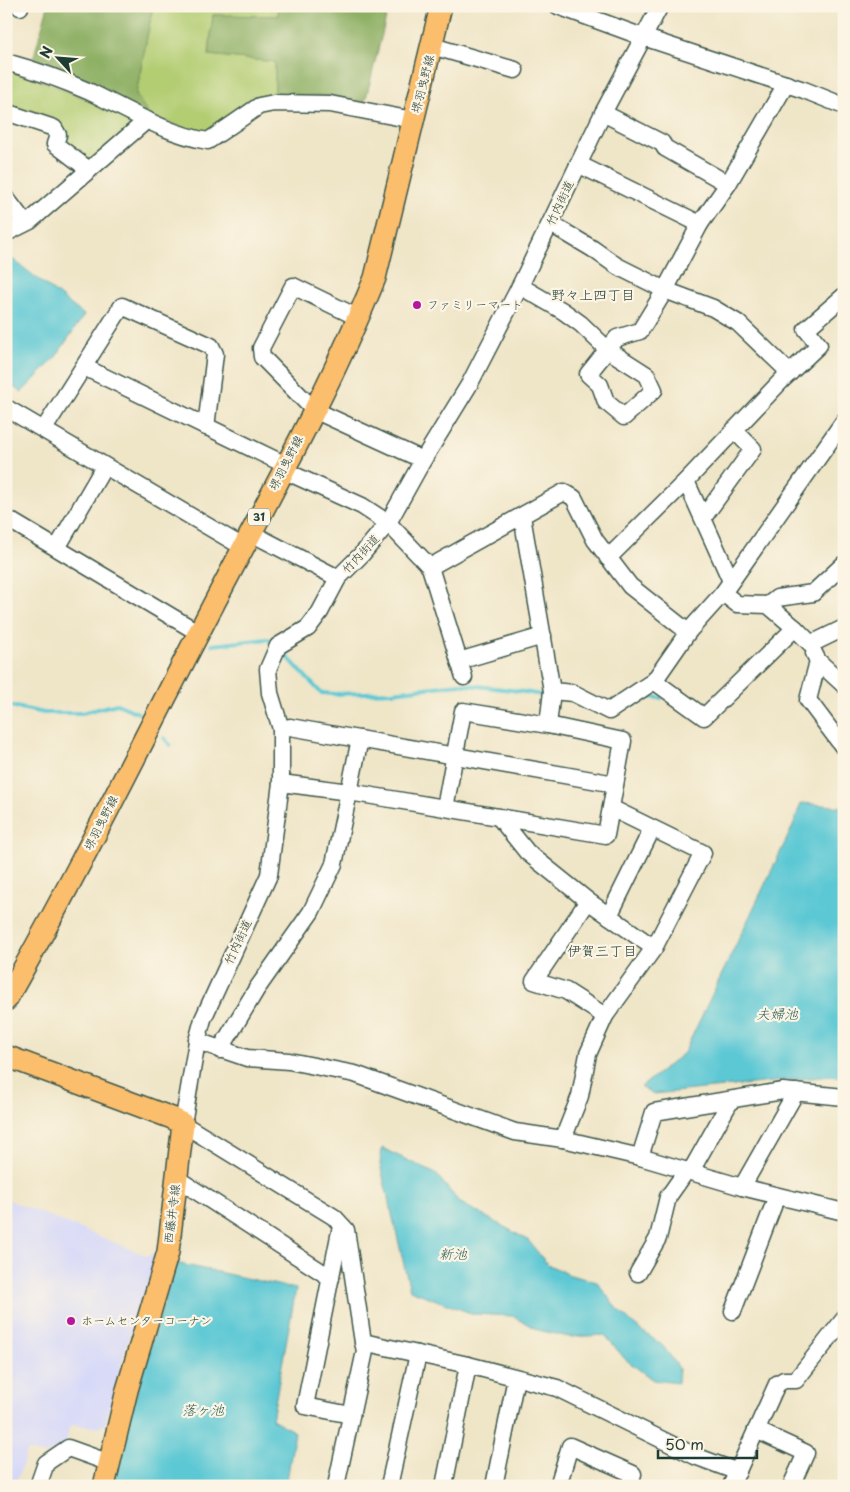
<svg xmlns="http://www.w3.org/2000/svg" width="850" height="1492" viewBox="0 0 850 1492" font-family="'Playpen Sans','Klee One',sans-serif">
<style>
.built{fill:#d5d8f9}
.green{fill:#b3cd73;stroke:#698554}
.forest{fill:#8eb065;stroke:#56764c}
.water{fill:#5cc8d4;stroke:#3e8284}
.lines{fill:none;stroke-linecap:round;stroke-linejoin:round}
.stream{stroke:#5cc8d4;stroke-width:4}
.minor-casing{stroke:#3e564a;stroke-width:19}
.major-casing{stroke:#3e564a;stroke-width:24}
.minor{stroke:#fff;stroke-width:16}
.major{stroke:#fabe6d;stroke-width:21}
.poi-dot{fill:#b5179e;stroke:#fcf5e5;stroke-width:2}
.labels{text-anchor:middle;stroke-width:4.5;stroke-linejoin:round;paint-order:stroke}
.shield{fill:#fcf5e5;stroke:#617469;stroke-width:1}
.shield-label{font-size:11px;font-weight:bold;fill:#1f3d34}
.street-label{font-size:12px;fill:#1f3d34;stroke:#fcf5e5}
.poi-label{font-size:12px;fill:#1f3d34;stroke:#fcf5e5;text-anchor:start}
.neighbourhood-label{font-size:14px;fill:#1f3d34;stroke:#fcf5e5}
.water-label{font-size:14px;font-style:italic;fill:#2e605c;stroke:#fcf5e5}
</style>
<rect width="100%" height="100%" fill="#fcf5e5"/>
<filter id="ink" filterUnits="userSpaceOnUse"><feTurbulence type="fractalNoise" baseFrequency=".02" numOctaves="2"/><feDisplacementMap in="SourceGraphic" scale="10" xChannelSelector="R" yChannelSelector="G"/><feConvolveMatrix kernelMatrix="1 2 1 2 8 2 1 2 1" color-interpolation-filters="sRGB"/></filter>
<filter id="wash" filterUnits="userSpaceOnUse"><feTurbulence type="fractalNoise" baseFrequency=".0096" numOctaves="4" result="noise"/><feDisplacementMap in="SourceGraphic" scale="20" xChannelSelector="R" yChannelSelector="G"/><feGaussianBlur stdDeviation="1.12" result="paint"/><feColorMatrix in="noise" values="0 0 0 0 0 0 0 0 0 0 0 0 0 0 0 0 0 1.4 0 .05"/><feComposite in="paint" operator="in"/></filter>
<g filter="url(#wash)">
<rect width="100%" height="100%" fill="#efe5c7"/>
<path class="built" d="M6,1199L148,1256L156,1252L162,1245L126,1346L105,1425L98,1427L70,1425L66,1442L46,1455L27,1451L15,1486H6Z"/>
<g class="green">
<path d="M153,6H279L278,16L213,15L209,55L275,62V95L220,127L206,132L189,130L149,116L136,94Z"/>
<path d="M6,66L140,121L89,165L60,142L6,108Z"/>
</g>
<g class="forest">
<path d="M48,6H153L136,94L149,116L32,63Z"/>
<path d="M279,6H389L365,102L329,96L275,95V62L209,55L213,15L278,16Z"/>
</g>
<g class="water">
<path d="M6,254L84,315L55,358L22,392L6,383Z"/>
<path d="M801,803L844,807V1079L831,1076L654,1094L641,1087L684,1053L792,828Z"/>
<path d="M382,1148L436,1174L459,1202L528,1240L547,1264L570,1275L597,1282L614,1305L633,1324L663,1346L679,1368L678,1383L653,1380L625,1359L605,1335L569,1337L538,1330L513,1316L473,1314L410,1290L380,1164Z"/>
<path d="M176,1263L296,1289L272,1419L295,1432L286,1486H108Z"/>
</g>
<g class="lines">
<g class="stream">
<path d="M212,645L268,639L274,643"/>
<path d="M281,650L321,693L336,694L393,692L459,684L512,690L548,696"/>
<path d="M6,705L44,713H82L117,704L138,713"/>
<path d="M633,705L646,697L661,698"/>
<path d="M164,738L170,745"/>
</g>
</g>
</g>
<g filter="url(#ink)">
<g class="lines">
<defs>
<g id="minor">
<path d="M558,6L643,37L804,90L844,106"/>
<path d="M660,6L603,113L520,286L469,385L423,460L388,523L363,553L338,578L320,612L308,628L278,646L268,669L270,693L281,729V783L269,875L203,1019L197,1041L183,1124L334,1217L346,1230L363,1342L468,1365L557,1388L695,1456L738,1472"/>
<path d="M20,7V6"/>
<path d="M432,46L515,70"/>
<path d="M6,62C35,70 63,80 90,92C128,110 166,134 208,141L259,106L274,103L330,104L413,120"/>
<path d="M6,112L54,128L58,135L55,144L89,170"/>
<path d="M603,113L662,143L665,148L728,184"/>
<path d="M6,198L25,223"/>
<path d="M551,224L593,249L617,266L665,290L700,224L578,164"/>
<path d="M700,224L728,184L786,84"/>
<path d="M6,233L30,221L147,120"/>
<path d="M520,286L563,311L581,324L608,350L647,375L654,390L624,417L606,402L600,385L588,374L617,338L640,331L665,290L713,308L738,323L790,373"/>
<path d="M359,318L293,286L261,348L262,357L314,410L423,460"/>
<path d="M84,367L286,465"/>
<path d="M6,412L8,409L243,547"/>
<path d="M44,429L122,306L211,346L215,354L206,427"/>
<path d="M283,470L362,506L388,523L430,567L564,492L574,498L595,540L630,586L688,632L654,681L609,711L573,693L552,691L522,516"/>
<path d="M686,481L782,380L819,345L806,329L844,296"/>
<path d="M6,518L199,633"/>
<path d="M703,518L753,449L734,430"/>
<path d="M251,533L338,578"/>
<path d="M57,548L104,467"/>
<path d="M608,558L686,481L731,581"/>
<path d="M430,567L464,677"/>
<path d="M723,593L737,604L768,605L795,628L811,644L844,628"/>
<path d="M768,605L777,598L813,593L844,564"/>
<path d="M688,632L723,593L844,421"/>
<path d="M814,653L818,661L844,685"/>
<path d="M459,661L543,636"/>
<path d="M818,661L808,700L844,748"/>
<path d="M654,681L704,717L795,628"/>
<path d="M548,725L552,691"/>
<path d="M281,729L290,727L615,784"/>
<path d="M281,783L349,792L606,835L623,741L548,725L463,711L445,808"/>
<path d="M611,808L703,853L654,948"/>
<path d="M499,817L527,852L588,901L654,948L605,1016L588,1054L580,1096L563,1139L640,1157L742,1187L844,1212"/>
<path d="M588,901L534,981L566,991L605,1016"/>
<path d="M609,916L652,829"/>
<path d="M197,1041L247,1058L289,1061L355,1074L515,1132L563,1139"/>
<path d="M220,1050L256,990L311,912L334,864L360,739"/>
<path d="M640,1157L654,1112L783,1091L844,1097"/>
<path d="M691,1171L731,1100"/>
<path d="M176,1178L331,1278"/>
<path d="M742,1187L796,1092"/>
<path d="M341,1226L305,1406L351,1415"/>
<path d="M638,1273L658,1238L668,1197L687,1170"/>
<path d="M733,1311L777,1196"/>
<path d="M756,1430L806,1453L791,1486"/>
<path d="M38,1486L46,1463L68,1448L110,1463"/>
<path d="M336,1486L365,1351L363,1342"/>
<path d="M389,1486L418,1354"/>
<path d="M444,1486L468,1365"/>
<path d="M494,1486L516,1378"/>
<path d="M558,1486L570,1446L633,1474L629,1486"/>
<path d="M731,1486L777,1384L784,1380H796L844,1319"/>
</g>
<g id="major">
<path d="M6,1000C78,873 142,742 209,613C266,503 328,393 375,278L441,6"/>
<path d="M6,1056L172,1118L183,1124L168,1252L127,1390L104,1486"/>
</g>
</defs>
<use href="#minor" class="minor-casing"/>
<use href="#major" class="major-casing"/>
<use href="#minor" class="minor"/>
<use href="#major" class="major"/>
</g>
</g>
<g class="poi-dot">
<circle cx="417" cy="305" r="5"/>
<circle cx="71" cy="1321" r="5"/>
</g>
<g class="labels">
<rect class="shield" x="248" y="508.5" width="22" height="17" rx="4"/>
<g class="shield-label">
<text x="259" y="521">31</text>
</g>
<g class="street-label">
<text transform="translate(423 84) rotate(-76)" y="4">堺羽曳野線</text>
<text transform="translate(560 203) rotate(-65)" y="4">竹内街道</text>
<text transform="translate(286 463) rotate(-63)" y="4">堺羽曳野線</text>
<text transform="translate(361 554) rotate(-47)" y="4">竹内街道</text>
<text transform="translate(101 823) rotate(-63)" y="4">堺羽曳野線</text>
<text transform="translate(238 942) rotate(-65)" y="4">竹内街道</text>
<text transform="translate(172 1214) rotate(-83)" y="4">西藤井寺線</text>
</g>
<g class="poi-label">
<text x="427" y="309">ファミリーマート</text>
<text x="81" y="1325">ホームセンターコーナン</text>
</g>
<g class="neighbourhood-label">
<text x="593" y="300">野々上四丁目</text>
<text x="602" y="956">伊賀三丁目</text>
</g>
<g class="water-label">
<text x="777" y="1019">夫婦池</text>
<text x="453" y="1259">新池</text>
<text x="203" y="1415">落ヶ池</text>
</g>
</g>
<rect width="850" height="1492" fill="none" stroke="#fcf5e5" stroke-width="25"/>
<g transform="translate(58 58) rotate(296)" stroke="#fcf5e5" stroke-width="4" paint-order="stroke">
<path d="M0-4L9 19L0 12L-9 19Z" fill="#1f3d34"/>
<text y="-8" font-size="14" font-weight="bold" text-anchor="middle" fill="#1f3d34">N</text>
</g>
<path d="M658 1450v8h99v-8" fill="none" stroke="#1f3d34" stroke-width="2.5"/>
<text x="665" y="1450" font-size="15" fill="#1f3d34" stroke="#fcf5e5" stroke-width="4" paint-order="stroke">50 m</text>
</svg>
